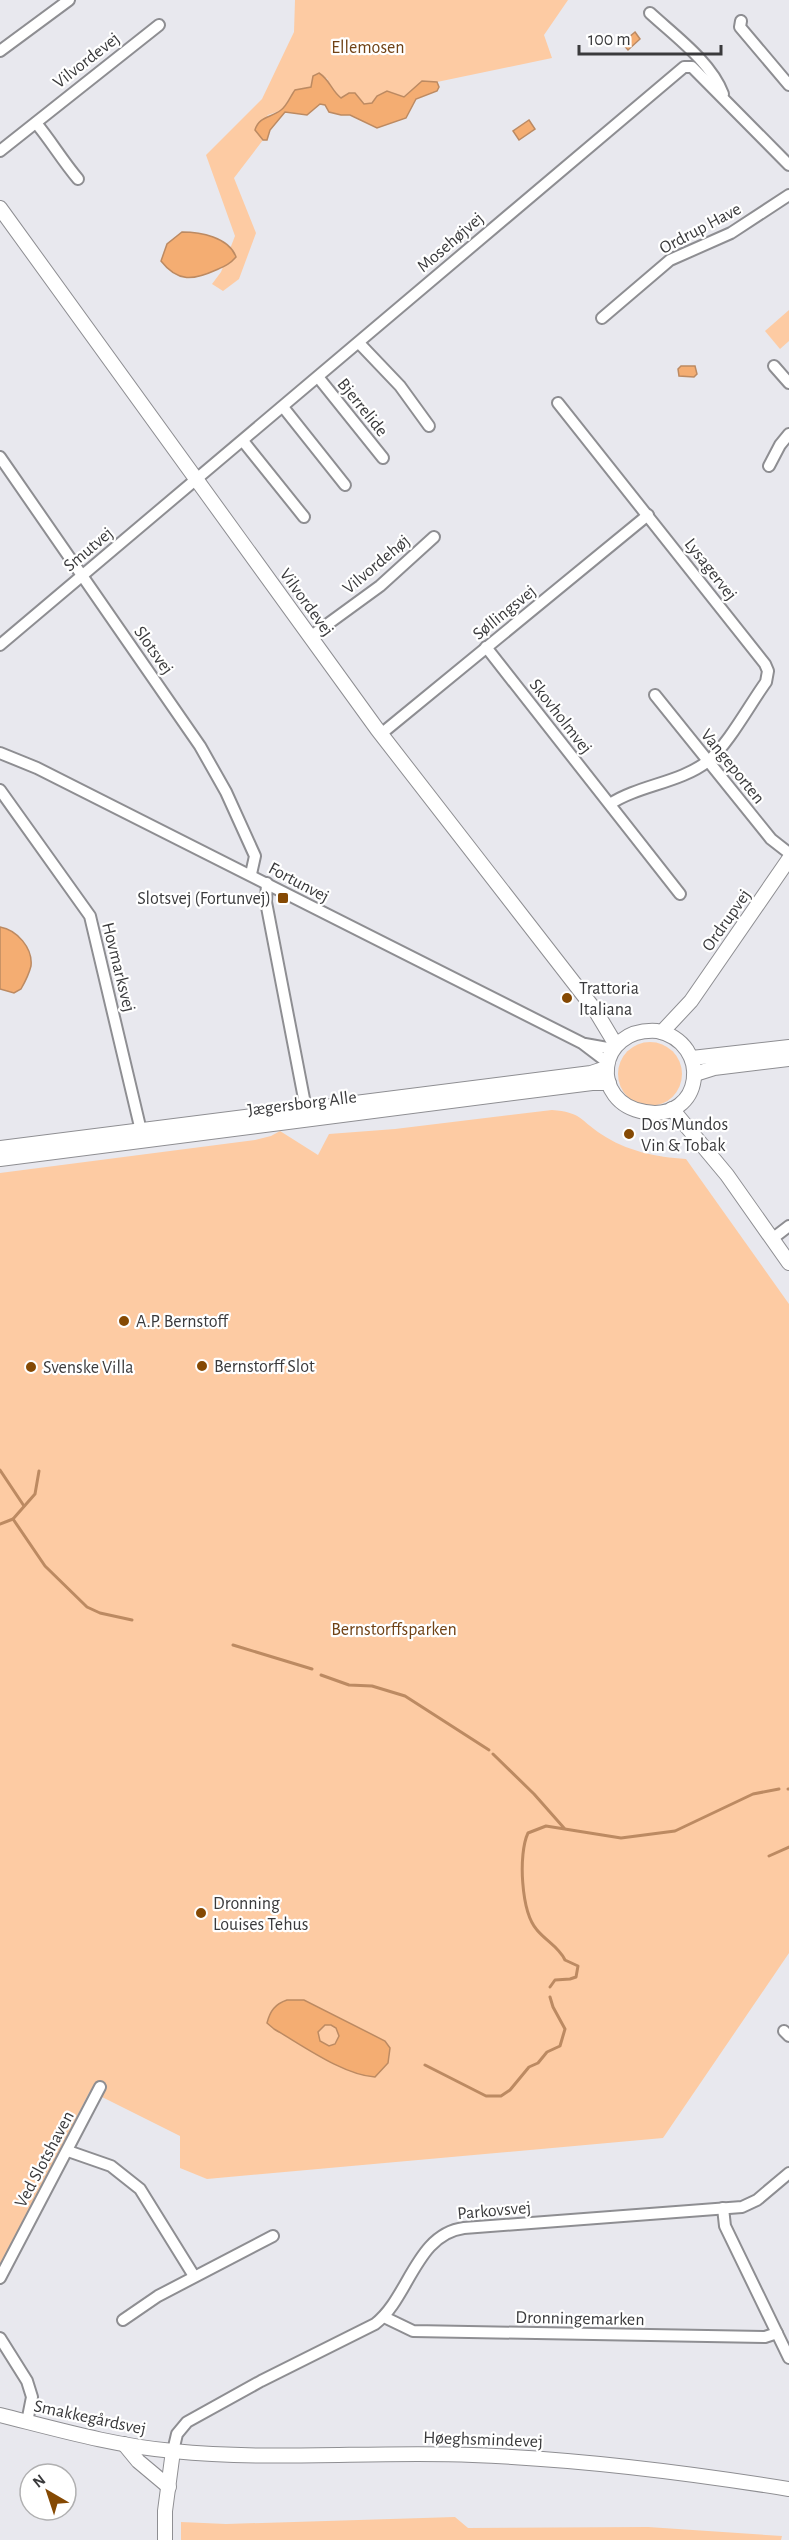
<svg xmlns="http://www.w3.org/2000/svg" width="789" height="2540" viewBox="0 0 789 2540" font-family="'Alegreya Sans',sans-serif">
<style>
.green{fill:#fdcba3}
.water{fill:#f4ad72;stroke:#bc8a62;stroke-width:1.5;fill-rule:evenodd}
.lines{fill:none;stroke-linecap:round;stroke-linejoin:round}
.stream{stroke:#bc8a62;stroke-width:3}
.minor-casing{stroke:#8e8e92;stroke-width:14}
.tertiary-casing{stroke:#8e8e92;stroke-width:16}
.minor{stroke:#fff;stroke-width:10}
.tertiary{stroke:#fff;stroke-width:14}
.poi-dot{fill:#854903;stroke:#fff;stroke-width:2}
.labels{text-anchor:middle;stroke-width:4.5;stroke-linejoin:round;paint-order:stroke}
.park-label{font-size:18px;fill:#704215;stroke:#fff}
.street-label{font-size:18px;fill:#3a3a3c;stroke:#fff}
.poi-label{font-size:18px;fill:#3a3a3c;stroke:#fff;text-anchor:start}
</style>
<rect width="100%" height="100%" fill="#e8e8ee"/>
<g class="green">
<path d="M295,0H568L544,35L552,58L437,82L423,81L404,97L377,96L372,103L364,104L355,93L341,98L331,90L327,78L312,87L295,90L282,110L268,115L255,130L263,140L234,178L256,233L239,279L223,291L212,284L221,272L235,236L206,155L262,99L294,32Z"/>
<path d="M789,310V341L780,349L765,331Z"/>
<circle cx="650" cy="1074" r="32"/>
<path d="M552,1110C581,1112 580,1120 601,1134C626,1151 656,1157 686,1159L789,1304V1953L663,2138L207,2179L180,2168V2136L90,2091L0,2265V1173L255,1140L271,1136L280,1131L318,1155L329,1134L395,1129Z"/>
<path d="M455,2517L468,2528L648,2527L782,2536L781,2540H181V2522L226,2524Z"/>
</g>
<g class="water">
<path d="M635,32L640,39L628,50L622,43Z"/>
<path d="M319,73C330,80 331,90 341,98L349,93H355L364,104L372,103L377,96L387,91L404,97L422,81L437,82L439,87L437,91L416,99L406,118L377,128L350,115H341L329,112L325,105L320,104L307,115L285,112L270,130L267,140H263L255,130C259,116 271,118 281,110C287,106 291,95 295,90L311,87L313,76Z"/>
<path d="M529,120L535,129L519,140L513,131Z"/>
<path d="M182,232C200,232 229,237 236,257C230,264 225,266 216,270C194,280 178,283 161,261L167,244Z"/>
<path d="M681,366H695L697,374L694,377L679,376L678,369Z"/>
<path d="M0,927C17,930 33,948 31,966C29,974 25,982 21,989L14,993L0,989Z"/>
<path d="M287,2000H304L385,2041L390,2048L388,2063L375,2077C343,2075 302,2045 274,2029L267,2023C270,2011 275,2004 287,2000ZM325,2025H331L336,2028L339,2036L335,2044L329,2046L320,2041L318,2032Z"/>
</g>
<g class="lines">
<g class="stream">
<path d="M0,1470L24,1506"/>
<path d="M13,1519L45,1566L87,1607L100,1613L132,1620"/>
<path d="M0,1524L13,1519L35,1494L39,1471"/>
<path d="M233,1645L312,1669"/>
<path d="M321,1675L349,1685L372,1686L405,1696L489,1750"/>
<path d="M493,1754L534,1794L564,1828"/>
<path d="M788,1789H789"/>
<path d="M769,1856L789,1847"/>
<path d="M550,1987L555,1980L570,1979L576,1977L578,1966L565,1960C559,1947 546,1941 537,1930C521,1912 518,1854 528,1833L546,1826L621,1838L675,1831L753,1794L779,1789"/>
<path d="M425,2065L486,2096H501L510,2090L529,2067L538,2063L547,2052L560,2046L565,2029L553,2007L550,1997"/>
</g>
<defs>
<g id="minor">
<path d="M650,13C675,36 711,62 723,94"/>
<path d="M741,21L740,27L789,85"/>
<path d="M0,51L69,0"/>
<path d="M36,123C51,141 62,160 78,179"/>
<path d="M0,151L159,25"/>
<path d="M602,318L670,260L731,233L789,195"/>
<path d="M359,343L400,386L429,426"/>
<path d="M774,366L789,383"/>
<path d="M318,377L383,458"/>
<path d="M558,403L765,664L768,671L766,682C750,704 728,745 708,761C680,783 639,785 610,804"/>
<path d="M283,407L345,485"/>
<path d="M243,441L304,517"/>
<path d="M0,457L200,746L226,792L255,856L251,874"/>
<path d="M769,466L780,445L789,434"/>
<path d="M310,637L380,586L434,537"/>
<path d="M0,645L684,67H692L789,165"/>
<path d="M486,647L680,894"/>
<path d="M655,695L771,839L789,853"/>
<path d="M381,734L648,515"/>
<path d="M0,753L37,768L582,1043L607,1062"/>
<path d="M0,790L90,916L142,1135"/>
<path d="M267,883L266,902L306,1109"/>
<path d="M585,1044L613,1049"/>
<path d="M772,1239L789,1226"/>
<path d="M784,2031L789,2036"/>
<path d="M68,2151L111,2166L140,2189L194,2276"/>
<path d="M723,2208L725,2226L789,2358"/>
<path d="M0,2278L100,2087"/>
<path d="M384,2317L413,2331L765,2337L777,2333"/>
<path d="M123,2320L158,2296L273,2236"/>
<path d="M0,2338L27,2381L32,2397L27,2422"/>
<path d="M173,2451L177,2434L187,2422L261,2381L375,2324C409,2298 416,2234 464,2228L742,2207L757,2200L789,2173"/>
</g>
<g id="tertiary">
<path d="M0,208L377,729L595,1010L616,1045"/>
<path d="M657,1031C713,1043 703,1122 645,1112C589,1103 596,1027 657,1031Z"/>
<path d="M662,1032L691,1001L789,859"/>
<path d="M692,1058L789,1047"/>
<path d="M695,1074L714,1068L789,1059"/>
<path d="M672,1109L727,1175L789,1263"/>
<path d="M0,1148L591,1073L606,1068"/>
<path d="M0,1159L592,1083H609"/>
<path d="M0,2415C56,2429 115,2446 173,2451C273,2461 373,2451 473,2455C580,2459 684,2472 789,2489"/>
<path d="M124,2444L138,2461L169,2487"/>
<path d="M165,2540V2511L173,2451"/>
</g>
</defs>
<use href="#minor" class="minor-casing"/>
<use href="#tertiary" class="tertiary-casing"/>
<use href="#minor" class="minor"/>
<use href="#tertiary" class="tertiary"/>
</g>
<g class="poi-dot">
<rect x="277" y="892" width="12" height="12" rx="3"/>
<circle cx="567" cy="998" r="6"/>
<circle cx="629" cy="1134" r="6"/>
<circle cx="124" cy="1321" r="6"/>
<circle cx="202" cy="1366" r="6"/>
<circle cx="31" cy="1367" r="6"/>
<circle cx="201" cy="1913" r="6"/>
</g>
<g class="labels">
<g class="park-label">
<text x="368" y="53">Ellemosen</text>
<text x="394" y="1635">Bernstorffsparken</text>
</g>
<g class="street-label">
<text transform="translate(86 60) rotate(-38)" y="6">Vilvordevej</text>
<text transform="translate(700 228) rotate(-28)" y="6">Ordrup Have</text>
<text transform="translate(450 242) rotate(-41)" y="6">Mosehøjvej</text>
<text transform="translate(363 407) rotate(51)" y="6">Bjerrelide</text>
<text transform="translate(88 549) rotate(-40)" y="6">Smutvej</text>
<text transform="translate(376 564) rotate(-40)" y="6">Vilvordehøj</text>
<text transform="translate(711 569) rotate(52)" y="6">Lysagervej</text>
<text transform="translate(307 602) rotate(54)" y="6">Vilvordevej</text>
<text transform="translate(504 612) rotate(-39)" y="6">Søllingsvej</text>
<text transform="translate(154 650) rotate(55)" y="6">Slotsvej</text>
<text transform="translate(561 716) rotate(52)" y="6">Skovholmvej</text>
<text transform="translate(733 766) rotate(51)" y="6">Vangeporten</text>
<text transform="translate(299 882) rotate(28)" y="6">Fortunvej</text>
<text transform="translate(726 920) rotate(-55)" y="6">Ordrupvej</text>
<text transform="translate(119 967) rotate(76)" y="6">Hovmarksvej</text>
<text transform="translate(302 1103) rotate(-7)" y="6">Jægersborg Alle</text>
<text transform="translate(44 2159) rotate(-62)" y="6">Ved Slotshaven</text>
<text transform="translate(494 2210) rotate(-5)" y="6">Parkovsvej</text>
<text transform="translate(580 2318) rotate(1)" y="6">Dronningemarken</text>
<text transform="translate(90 2417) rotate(12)" y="6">Smakkegårdsvej</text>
<text transform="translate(483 2439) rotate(2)" y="6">Høeghsmindevej</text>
</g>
<g class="poi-label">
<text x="271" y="904" text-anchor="end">Slotsvej (Fortunvej)</text>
<text x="579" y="994">Trattoria<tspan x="579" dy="21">Italiana</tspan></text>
<text x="641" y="1130">Dos Mundos<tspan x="641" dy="21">Vin &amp; Tobak</tspan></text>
<text x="136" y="1327">A.P. Bernstoff</text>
<text x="214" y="1372">Bernstorff Slot</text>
<text x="43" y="1373">Svenske Villa</text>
<text x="213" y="1909">Dronning<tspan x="213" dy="21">Louises Tehus</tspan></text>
</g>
</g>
<g transform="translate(48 2492) rotate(321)"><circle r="28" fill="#ffffff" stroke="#b0b0b1" stroke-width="1.5"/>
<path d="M0-4.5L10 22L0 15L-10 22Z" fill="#854903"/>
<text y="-9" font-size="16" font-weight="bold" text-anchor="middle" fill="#3a3a3c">N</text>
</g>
<path d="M579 45v9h142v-9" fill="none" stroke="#3a3a3c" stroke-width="3"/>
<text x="588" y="45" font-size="18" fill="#3a3a3c" stroke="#ffffff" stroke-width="4.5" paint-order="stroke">100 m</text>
</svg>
